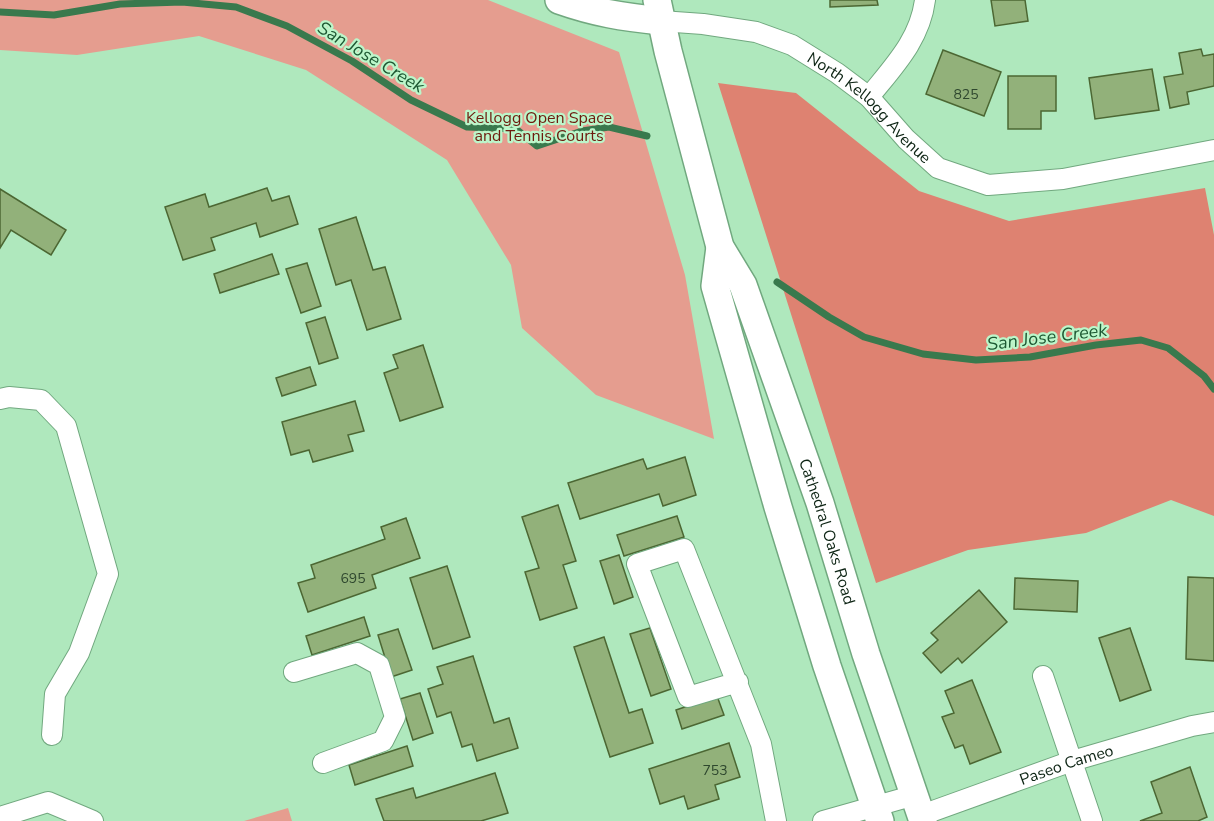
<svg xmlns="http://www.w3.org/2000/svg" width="1214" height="821" viewBox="0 0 1214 821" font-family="'Nunito Sans',sans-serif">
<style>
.green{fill:#e59d8f}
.forest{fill:#de8271}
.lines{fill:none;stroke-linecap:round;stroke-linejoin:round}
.stream{stroke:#39794d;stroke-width:7}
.building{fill:#92b17a;stroke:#4c6733;stroke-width:1.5}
.street-casing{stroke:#71a87f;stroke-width:22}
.secondary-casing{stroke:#71a87f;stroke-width:30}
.street{stroke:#fff;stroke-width:20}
.secondary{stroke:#fff;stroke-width:27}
.labels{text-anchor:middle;stroke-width:4.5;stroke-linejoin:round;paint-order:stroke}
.number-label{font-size:14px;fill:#2e472e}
.street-label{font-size:16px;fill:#0d2414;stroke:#bcf6ca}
.park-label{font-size:16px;fill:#6d1b0e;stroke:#bcf6ca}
.water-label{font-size:18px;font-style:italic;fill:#1d5832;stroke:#bcf6ca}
</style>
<rect width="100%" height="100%" fill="#afe8bd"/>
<g class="green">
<path d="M0,0H488L619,52L685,275L714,439L596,395L522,328L511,265L447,160L306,70L199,36L77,55L0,50Z"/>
<path d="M288,808L292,821H244Z"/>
</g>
<path class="forest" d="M718,83L796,93L919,191L1009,221L1205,188L1214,235V516L1171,500L1086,533L968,550L876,583Z"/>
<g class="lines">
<g class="stream">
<path d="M0,12L54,15L120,4L182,2L236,7L287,26L352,61L411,100L467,127L516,129L537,146L582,131L609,127L647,136"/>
<path d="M777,282L829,317L864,337L923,354L976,360L1030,357L1096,345L1141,340L1168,348L1204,376L1214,389"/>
</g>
</g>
<g class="building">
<path d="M830,0H877L878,5L830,7Z"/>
<path d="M991,0H1025L1028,21L995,26Z"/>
<path d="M1201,49L1203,56L1214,54V86L1187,92L1189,104L1170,108L1164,77L1183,74L1179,53Z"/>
<path d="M943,50L1001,72L984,116L926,94Z"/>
<path d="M1152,69L1159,110L1095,119L1089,78Z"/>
<path d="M1008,76H1056V111H1041V129H1008Z"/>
<path d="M267,188L272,201L289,196L298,224L260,237L256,223L211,238L215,250L183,260L165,207L205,194L209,207Z"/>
<path d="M0,189L66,230L51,255L11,230L0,248Z"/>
<path d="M356,217L373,270L385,267L401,319L367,330L351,280L336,285L319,229Z"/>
<path d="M272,254L279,274L220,293L214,274Z"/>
<path d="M307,263L321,306L301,313L286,269Z"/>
<path d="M325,317L338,358L319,364L306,323Z"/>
<path d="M423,345L443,407L400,421L384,373L398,368L393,355Z"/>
<path d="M310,367L316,385L282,396L276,378Z"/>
<path d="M355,401L364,431L348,435L353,451L313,462L309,450L291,455L282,422Z"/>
<path d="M685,457L696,495L663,506L659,494L580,519L568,483L643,459L647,469Z"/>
<path d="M558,505L576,561L563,565L577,608L540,620L525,572L539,568L522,517Z"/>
<path d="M677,516L684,537L624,556L617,535Z"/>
<path d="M406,518L420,558L372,575L376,588L308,612L298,583L315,578L311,565L385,539L381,527Z"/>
<path d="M619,555L633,597L614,604L600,561Z"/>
<path d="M447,566L470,637L433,649L410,578Z"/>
<path d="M1188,577L1214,578V661L1186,659Z"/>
<path d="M1015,578L1078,581L1077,612L1014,609Z"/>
<path d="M979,590L1007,622L962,663L958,658L941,673L923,653L938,640L931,633Z"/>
<path d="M364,617L370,636L312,655L306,636Z"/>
<path d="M650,628L671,689L651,696L630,634Z"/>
<path d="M1130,628L1151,690L1120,701L1099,638Z"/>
<path d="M398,629L412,670L391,677L378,635Z"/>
<path d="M604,637L629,713L642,709L653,743L610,757L574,647Z"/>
<path d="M473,656L494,723L509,718L518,748L477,761L472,744L462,747L451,712L437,717L428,689L443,684L437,667Z"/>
<path d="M972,680L1001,752L970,764L963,745L955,748L942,717L954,713L945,691Z"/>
<path d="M420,693L433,733L413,740L400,699Z"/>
<path d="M717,696L724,715L682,729L676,710Z"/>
<path d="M729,743L740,777L715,785L719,799L688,809L684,796L660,804L649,769Z"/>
<path d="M407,746L413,766L355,785L349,765Z"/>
<path d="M1190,767L1207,817L1198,821H1140L1162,813L1151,782Z"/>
<path d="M495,773L508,813L481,821H384L376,799L413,788L416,798Z"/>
</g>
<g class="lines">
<defs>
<g id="street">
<path id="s1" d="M661,21L703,24L756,32L792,45L837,73L869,97L906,139L938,168L988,185L1063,179L1214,150"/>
<path d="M869,97C893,67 920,40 925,0"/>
<path d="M0,399L9,397L41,400L66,426L108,574L79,653L55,694L52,735"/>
<path d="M294,672L357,653L379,665L395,717L383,741L323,763"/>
<path d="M1043,676L1092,821"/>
<path d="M738,682L688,697L637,564L684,549L761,744L776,821"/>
<path id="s2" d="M922,815L1072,761L1192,726L1214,722"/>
<path d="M0,817L48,802L93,821"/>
<path d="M823,821L915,795"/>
</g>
<g id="secondary">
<path d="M559,0C596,13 623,17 661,21"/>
<path id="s3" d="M657,0L668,51L720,247L743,285L820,503L866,654L923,821"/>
<path d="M720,247L715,286L778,507L827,666L880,821"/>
</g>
</defs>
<use href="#street" class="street-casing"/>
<use href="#secondary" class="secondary-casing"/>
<use href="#street" class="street"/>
<use href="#secondary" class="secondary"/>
</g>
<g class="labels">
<g class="number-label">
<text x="966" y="99">825</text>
<text x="353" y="583">695</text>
<text x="715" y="775">753</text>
</g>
<g class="street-label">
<text dy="6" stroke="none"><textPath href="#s1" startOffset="234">North Kellogg Avenue</textPath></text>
<text dy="6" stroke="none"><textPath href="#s3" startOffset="560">Cathedral Oaks Road</textPath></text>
<text dy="6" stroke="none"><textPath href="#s2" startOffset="153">Paseo Cameo</textPath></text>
</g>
<g class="park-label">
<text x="539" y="123">Kellogg Open Space<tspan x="539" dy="18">and Tennis Courts</tspan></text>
</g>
<g class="water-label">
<text transform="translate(371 57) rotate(31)" y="6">San Jose Creek</text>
<text transform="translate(1047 337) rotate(-7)" y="6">San Jose Creek</text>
</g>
</g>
</svg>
